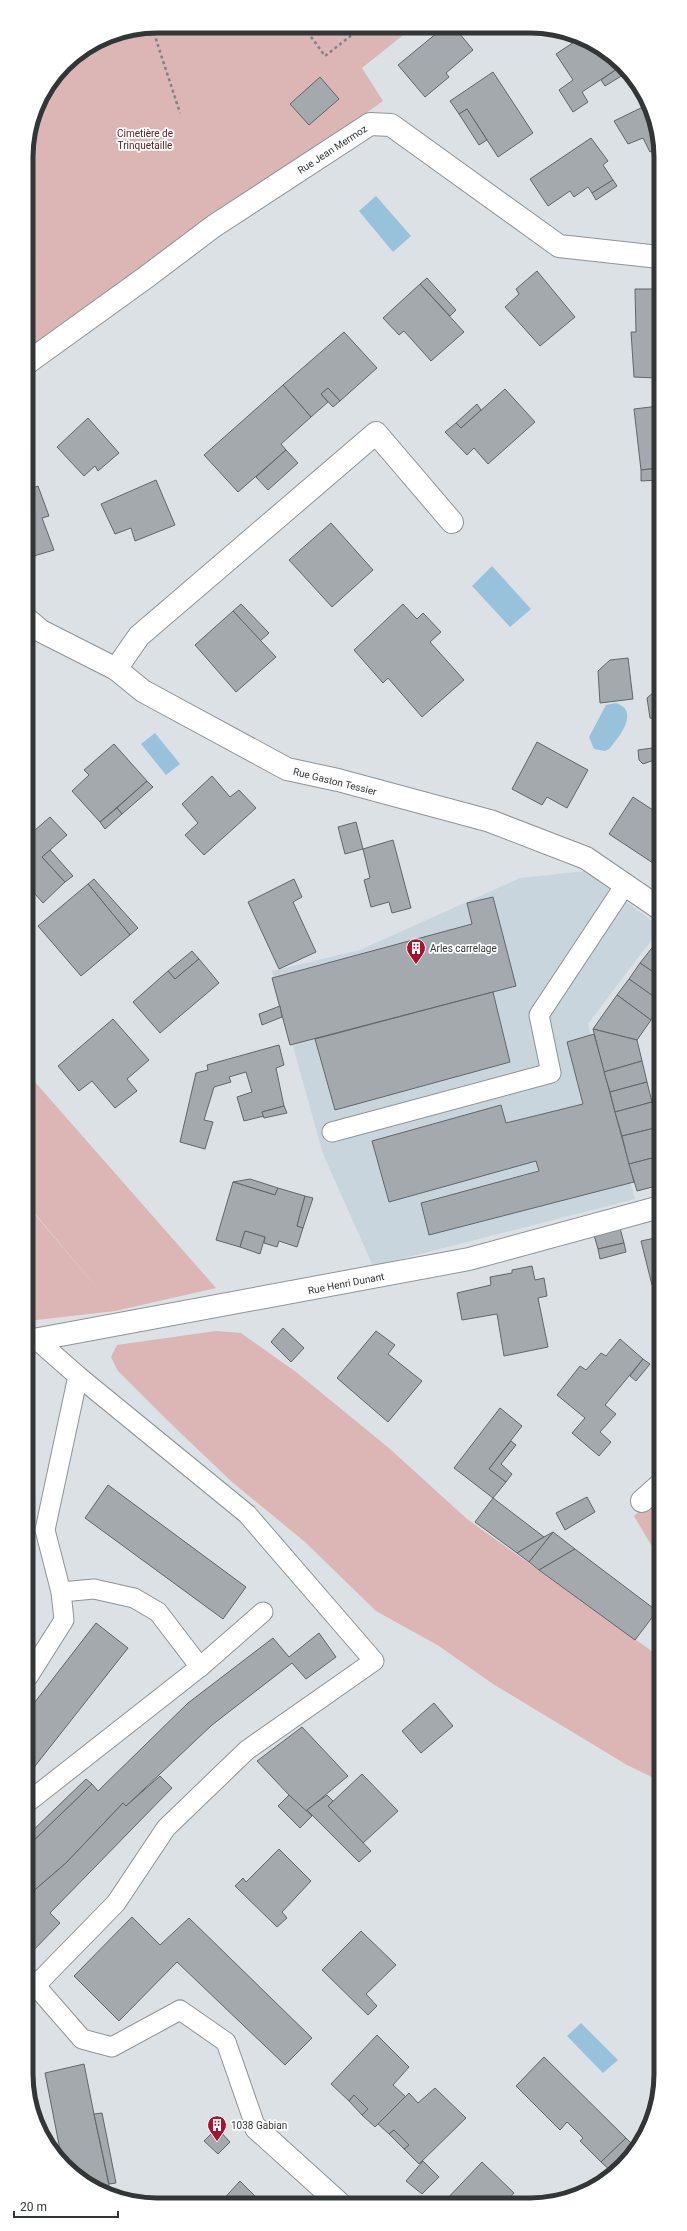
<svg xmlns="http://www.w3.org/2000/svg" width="687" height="2231" viewBox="0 0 687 2231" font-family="Roboto,sans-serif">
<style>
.built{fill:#c9d5dd}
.green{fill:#dcb5b5}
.water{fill:#98c2dc}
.building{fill:#a3a9ac;stroke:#616669}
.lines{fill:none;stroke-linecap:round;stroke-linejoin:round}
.lane-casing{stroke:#8e9396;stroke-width:21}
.street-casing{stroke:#8e9396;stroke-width:24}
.path{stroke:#808486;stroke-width:2.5;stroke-dasharray:3 3;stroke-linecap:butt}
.lane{stroke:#fff;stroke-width:19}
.street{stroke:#fff;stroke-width:22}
.labels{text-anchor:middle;stroke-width:3.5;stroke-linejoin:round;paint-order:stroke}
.park-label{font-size:10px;fill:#5d2125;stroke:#fff}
.street-label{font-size:10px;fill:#333637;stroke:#fff}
.poi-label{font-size:10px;fill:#333637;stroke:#fff;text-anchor:start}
.rim{fill:none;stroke:#333637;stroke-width:5}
</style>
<rect width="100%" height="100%" fill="#dce1e5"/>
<path class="built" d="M585,871L659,926V930L588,1024L635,1199L373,1266L323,1154L272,971L360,950L520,878Z"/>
<g class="green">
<path d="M157,26L412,28L362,68L383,101L27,354L26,149L36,107L65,64L107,36Z"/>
<path d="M27,1073L216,1288L115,1311L28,1321L27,1205L108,1301L27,1204Z"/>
<path d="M216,1331L241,1333L296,1372L390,1449L467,1519L660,1657V1781L627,1765L493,1684L439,1646L376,1611L305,1542L232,1482L167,1420L118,1371L111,1357L117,1345Z"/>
<path d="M660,1495V1560L634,1516Z"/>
</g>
<g class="water">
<path d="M376,196L411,236L393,252L359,211Z"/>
<path d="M492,566L531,609L510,627L472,586Z"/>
<path d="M616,703C640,711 620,736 609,749L605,751L594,749L589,737L606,705Z"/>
<path d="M155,733L180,764L166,775L141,744Z"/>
<path d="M581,2023L618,2060L603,2073L567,2036Z"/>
</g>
<g class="building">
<path d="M443,28H455L473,50L446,73L449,77L425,97L398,65Z"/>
<path d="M580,38L595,43L623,65L582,92L588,102L573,112L559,90L573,80L556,54Z"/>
<path d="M623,65L628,72L605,86L601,80Z"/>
<path d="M493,72L533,133L498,157L467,109L459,114L450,101Z"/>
<path d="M320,77L339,99L309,125L290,104Z"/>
<path d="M649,104L659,132V156L656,149L650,152L643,138L628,144L614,121Z"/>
<path d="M467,109L487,140L479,145L459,114Z"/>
<path d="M591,138L608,161L603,165L613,180L592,193L588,187L574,197L570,191L548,206L530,179Z"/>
<path d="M613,180L617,186L596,200L592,193Z"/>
<path d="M537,271L575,317L540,346L505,307L519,294L516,289Z"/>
<path d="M427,278L456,310L450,316L420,284Z"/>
<path d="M420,284L464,332L431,361L404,331L399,335L383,318Z"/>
<path d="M635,289H659V367H655L656,378L634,377L631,332H636Z"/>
<path d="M344,332L377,368L340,401L328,388L321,394L328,402L311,417L283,385Z"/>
<path d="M283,385L311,417L281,444L286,450L238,492L204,455Z"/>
<path d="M328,388L340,401L333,407L321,394Z"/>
<path d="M505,389L535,422L488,464L474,448L467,455L445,432L456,423L461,428Z"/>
<path d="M477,404L481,410L461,428L456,423Z"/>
<path d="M659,406V468L641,470L634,409Z"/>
<path d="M88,418L119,453L98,471L95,466L84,476L57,447Z"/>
<path d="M286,450L298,463L268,490L256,477Z"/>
<path d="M659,468V480L641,481V470Z"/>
<path d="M156,480L175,525L135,541L131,528L115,534L101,504Z"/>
<path d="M38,486L49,516L42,518L54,550L27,558V490Z"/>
<path d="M331,523L373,570L332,607L289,560Z"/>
<path d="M241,604L269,633L260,641L233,611Z"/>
<path d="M403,604L417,619L423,613L441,632L430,642L464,680L422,717L388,678L383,683L354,650Z"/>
<path d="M233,611L276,657L236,692L195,645Z"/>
<path d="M628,658L633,699L600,703L598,671L610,660Z"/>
<path d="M654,692L659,694V720L650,718L647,698Z"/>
<path d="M537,742L588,770L567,808L547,797L542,805L512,789Z"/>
<path d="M114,744L147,781L100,822L72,791L89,775L84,770Z"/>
<path d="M652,748L654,760L643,764L639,760L638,750Z"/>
<path d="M212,776L230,797L239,790L256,808L204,855L185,835L198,823L182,804Z"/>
<path d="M147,781L153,787L122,814L117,808Z"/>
<path d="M633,797L659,814V867L609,834Z"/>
<path d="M117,808L122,814L105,829L100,822Z"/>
<path d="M50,817L67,835L42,857L65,882L43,903L27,885V837Z"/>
<path d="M356,822L363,849L345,854L338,827Z"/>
<path d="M393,840L411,908L392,913L389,902L371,907L364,880L370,878L363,849Z"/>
<path d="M50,850L73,876L65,882L42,857Z"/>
<path d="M94,879L138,928L130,935L88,884Z"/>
<path d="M294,879L302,897L293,902L316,952L279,969L248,902Z"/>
<path d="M88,884L130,935L81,976L38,926Z"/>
<path d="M493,897L516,986L290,1045L272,978L472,924L467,903Z"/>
<path d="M659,939V976L640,963Z"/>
<path d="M192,951L199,959L175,979L168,971Z"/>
<path d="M199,959L219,983L160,1033L133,1002L168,971L175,979Z"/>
<path d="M640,963L659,976L660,1001L629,979Z"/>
<path d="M629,979L660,1001V1008L651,1020L617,995Z"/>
<path d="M493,992L510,1062L335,1110L315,1039Z"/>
<path d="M617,995L651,1020L637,1040L593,1029Z"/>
<path d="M280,1006L282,1017L262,1025L259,1014Z"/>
<path d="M113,1019L149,1060L127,1079L137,1091L115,1108L92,1081L79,1091L58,1066Z"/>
<path d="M593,1029L637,1040L642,1061L604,1072Z"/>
<path d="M594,1034L634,1182L429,1235L421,1203L539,1171L536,1161L389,1202L372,1141L501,1105L506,1123L583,1104L567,1042Z"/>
<path d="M279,1045L284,1065L276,1068L284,1106L262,1112L264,1116L244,1121L237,1097L252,1092L246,1072L229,1077L231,1082L214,1087L204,1120L213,1122L205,1149L180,1142L196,1073L208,1070L207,1065Z"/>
<path d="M642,1061L647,1082L610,1092L604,1072Z"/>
<path d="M647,1082L652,1102L615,1112L610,1092Z"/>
<path d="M652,1102L659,1127L622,1136L615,1112Z"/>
<path d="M284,1106L287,1113L264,1118L262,1112Z"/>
<path d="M659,1127L660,1156L629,1164L622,1136Z"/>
<path d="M660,1156V1185L637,1191L629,1164Z"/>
<path d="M250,1179L278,1188L275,1195L233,1182Z"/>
<path d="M233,1182L275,1195L278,1188L305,1196L297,1226L303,1228L297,1247L279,1241L277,1247L264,1243L265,1237L245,1231L240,1247L216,1240Z"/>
<path d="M305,1196L313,1198L303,1228L297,1226Z"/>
<path d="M620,1228L624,1243L598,1249L594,1235Z"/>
<path d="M245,1231L265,1237L260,1254L240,1247Z"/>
<path d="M660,1237V1294L652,1285L641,1241Z"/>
<path d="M624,1243L626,1252L600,1259L598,1249Z"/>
<path d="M532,1266L535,1280L544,1278L547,1296L538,1298L548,1347L504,1356L497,1314L462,1320L457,1293L491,1285L490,1277L512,1273V1270Z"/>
<path d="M283,1328L304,1348L291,1362L271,1342Z"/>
<path d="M376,1331L395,1345L388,1354L422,1381L388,1422L337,1378Z"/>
<path d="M620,1339L643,1359L605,1405L616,1414L600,1432L611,1442L599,1456L572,1433L585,1418L557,1395L580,1366L586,1370L601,1353L606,1356Z"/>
<path d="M643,1359L650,1364L636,1381L630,1376Z"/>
<path d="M500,1408L522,1426L489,1469L506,1482L493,1498L454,1468Z"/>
<path d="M511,1441L516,1445L501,1464L512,1474L506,1482L489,1469Z"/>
<path d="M108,1485L246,1587L223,1619L85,1518Z"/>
<path d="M587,1497L595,1512L565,1530L556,1513Z"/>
<path d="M493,1498L544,1537L517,1553L475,1522Z"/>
<path d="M553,1532L575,1549L539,1570L529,1562Z"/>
<path d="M553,1532L529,1562L517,1553L544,1537Z"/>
<path d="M575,1549L657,1611L635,1640L539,1570Z"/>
<path d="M96,1623L128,1648L28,1775V1711Z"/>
<path d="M319,1633L336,1657L306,1679L292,1663L212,1725L126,1806L123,1803L66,1863L30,1894L28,1893V1846L92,1784L98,1791L188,1703L273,1638L289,1657Z"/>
<path d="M434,1703L453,1726L421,1753L402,1731Z"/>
<path d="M302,1727L348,1776L305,1812L257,1761Z"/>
<path d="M362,1774L398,1811L363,1843L328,1806Z"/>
<path d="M160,1776L172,1788L50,1913L60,1923L28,1956V1893L30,1894L66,1863L123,1803L126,1806Z"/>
<path d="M86,1779L92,1784L28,1846V1835Z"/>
<path d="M289,1795L312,1816L300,1828L278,1806Z"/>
<path d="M327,1795L333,1801L328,1806L371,1851L359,1862L307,1810Z"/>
<path d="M279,1849L311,1881L282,1912L287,1918L277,1927L235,1886L243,1878L246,1882Z"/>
<path d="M132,1917L160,1945L189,1918L312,2038L285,2065L177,1962L119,2021L74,1976Z"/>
<path d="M361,1931L396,1965L366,1994L377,2006L368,2015L322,1970Z"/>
<path d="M377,2035L409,2067L393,2085L406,2097L375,2127L362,2115L368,2109L354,2095L349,2101L331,2084Z"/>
<path d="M544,2057L626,2138L601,2162L580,2141L583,2138L567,2122L560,2130L516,2086Z"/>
<path d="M84,2064L94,2114L111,2195L99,2191L63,2165L45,2073Z"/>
<path d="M435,2088L466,2118L419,2164L404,2149L409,2145L394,2130L389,2134L378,2124L409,2093L418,2103Z"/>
<path d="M354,2095L368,2109L362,2115L349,2101Z"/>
<path d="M102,2113L116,2183L109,2184L94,2114Z"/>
<path d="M217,2128L230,2142L218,2154L204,2141Z"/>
<path d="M394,2130L409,2145L404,2149L389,2134Z"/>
<path d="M626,2138L636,2148L629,2160L613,2173L601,2162Z"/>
<path d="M423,2161L439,2177L422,2194L406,2181Z"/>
<path d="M482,2162L514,2193L505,2203H443Z"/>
<path d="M240,2181L262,2203H220Z"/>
</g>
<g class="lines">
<defs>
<g id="lane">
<path d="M332,1132L551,1073L539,1015L625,885"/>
<path d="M200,1667L263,1612"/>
<path d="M28,1677L64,1620L61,1592"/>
<path d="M28,1802L200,1667L158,1612L134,1598L94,1589L61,1592L45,1530L78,1376L37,1340"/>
<path d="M28,1977L82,2039L112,2047L180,2010L226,2042L256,2128"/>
<path d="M36,1985L116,1903L166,1828L247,1750L374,1661L247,1514L78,1376"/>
</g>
<g id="street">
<path d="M27,363L145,278L214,226L370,124L391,125L559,246L659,257"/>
<path d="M27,619L41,631L116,669L143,691L287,769L338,780L490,821L586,858L659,908"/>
<path d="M116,669L139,636L376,433L452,522"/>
<path d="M28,1341L469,1259L660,1207"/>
<path d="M642,1501L660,1485"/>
<path d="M256,2128L339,2203"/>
</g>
</defs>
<use href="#lane" class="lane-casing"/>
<use href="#street" class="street-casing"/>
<g class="path">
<path d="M152,27L180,113"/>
<path d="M304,27L325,56L362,27"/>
<path d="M82,53L137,30"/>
</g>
<use href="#lane" class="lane"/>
<use href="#street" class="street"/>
</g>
<defs>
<symbol id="building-pin" viewBox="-11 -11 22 30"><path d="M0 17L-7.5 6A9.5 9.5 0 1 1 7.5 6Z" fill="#aa1330" stroke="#fff"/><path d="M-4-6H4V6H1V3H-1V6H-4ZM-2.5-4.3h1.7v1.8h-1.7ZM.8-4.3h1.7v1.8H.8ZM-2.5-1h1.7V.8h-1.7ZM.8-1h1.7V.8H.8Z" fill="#fff"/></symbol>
</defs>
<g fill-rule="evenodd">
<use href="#building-pin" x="405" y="937" width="22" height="30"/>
<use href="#building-pin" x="206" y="2114" width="22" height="30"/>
</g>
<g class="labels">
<g class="park-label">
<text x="145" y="137">Cimetière de<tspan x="145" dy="12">Trinquetaille</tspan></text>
</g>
<g class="street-label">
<text transform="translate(332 149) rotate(-33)" y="4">Rue Jean Mermoz</text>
<text transform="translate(335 781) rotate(14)" y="4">Rue Gaston Tessier</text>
<text transform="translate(346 1283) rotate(-11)" y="4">Rue Henri Dunant</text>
</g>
<g class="poi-label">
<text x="430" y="952">Arles carrelage</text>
<text x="231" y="2129">1038 Gabian</text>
</g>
</g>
<path d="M0 0H687V2231H0ZM157 33H530A124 124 0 0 1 654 157V2074A124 124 0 0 1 530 2198H157A124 124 0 0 1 33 2074V157A124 124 0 0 1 157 33Z" fill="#fff" fill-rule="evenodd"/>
<path class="rim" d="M157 33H530A124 124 0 0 1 654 157V2074A124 124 0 0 1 530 2198H157A124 124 0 0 1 33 2074V157A124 124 0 0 1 157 33Z"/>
<path d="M14 2211v6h104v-6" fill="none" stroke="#333637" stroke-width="2"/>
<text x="20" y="2211" font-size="12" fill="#333637" stroke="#ffffff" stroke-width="3" paint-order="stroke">20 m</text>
</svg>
